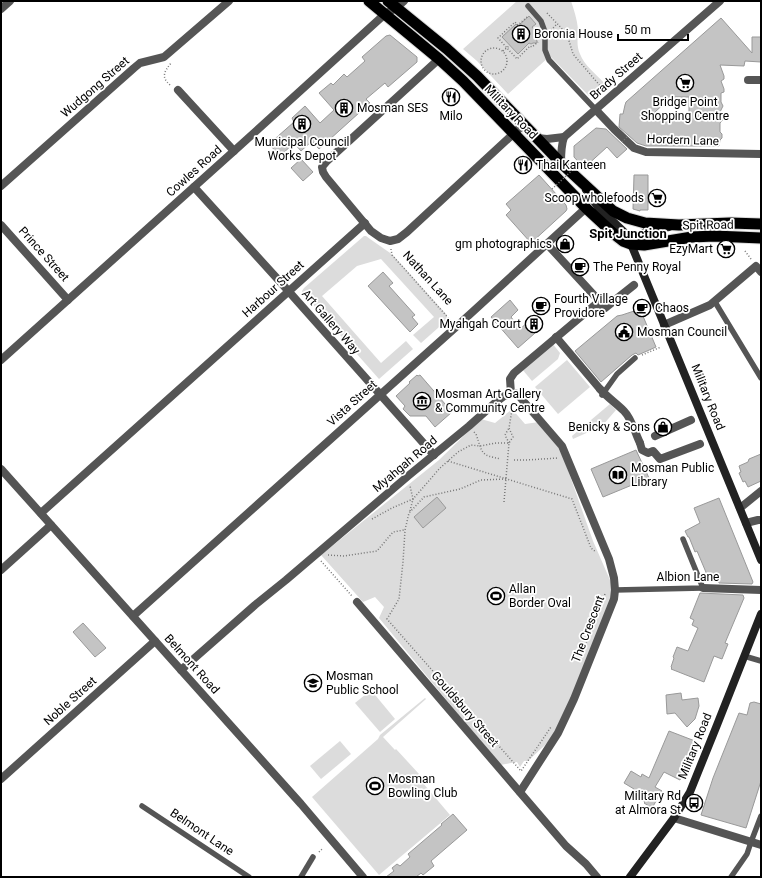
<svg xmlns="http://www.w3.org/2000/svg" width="762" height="878" viewBox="0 0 762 878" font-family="Roboto,sans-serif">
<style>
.green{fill:#dcdcdc}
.building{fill:#c4c4c4;stroke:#999;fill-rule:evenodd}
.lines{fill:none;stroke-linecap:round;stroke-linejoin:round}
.trunk-casing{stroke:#dbdbdb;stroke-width:13}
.path{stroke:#777;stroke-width:1.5;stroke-dasharray:1 2;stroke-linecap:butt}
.service{stroke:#555;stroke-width:5.5}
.pedestrian{stroke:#555;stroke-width:8}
.minor{stroke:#555;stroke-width:8}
.tertiary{stroke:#555;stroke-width:8}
.secondary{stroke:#222;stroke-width:8}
.trunk{stroke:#000;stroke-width:11}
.path-bridge{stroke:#777;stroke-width:1.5;stroke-dasharray:1 2;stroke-linecap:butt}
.labels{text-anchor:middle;stroke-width:3.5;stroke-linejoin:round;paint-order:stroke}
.poi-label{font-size:12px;fill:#000;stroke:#fff;text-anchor:start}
.street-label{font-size:12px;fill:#000;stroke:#fff}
.neighbourhood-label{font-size:13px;font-weight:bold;fill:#000;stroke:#fff}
</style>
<rect width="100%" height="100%" fill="#fff"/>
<g class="green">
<path d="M517,1H571C574,10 577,19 578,29C578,37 576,46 580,54C584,65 596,74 604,83L589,96L550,56L508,94L477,61L463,49Z"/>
<path d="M364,236H366L370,239L393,255L447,315V320L421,343L413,335L434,317L381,259L357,266L322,296L381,363L406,341L413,349L379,379L302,292V291L304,288Z"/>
<path d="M552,343L560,353L558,359L532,381L522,369Z"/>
<path d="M567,360L590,387L558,414L535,387Z"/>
<path d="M610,404L616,410L602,426L573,439L572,436Z"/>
<path d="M512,409L525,424L539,422L557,445L564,459L593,541L617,596L558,733L528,761H524L520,767L517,762L500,765L379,618L384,607L375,597L363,602L321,555L439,460L481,419L495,423Z"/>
<path d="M371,690L395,719L380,732L355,703Z"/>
<path d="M425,698L426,699L383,737L395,750L396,749L419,774L417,776L450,815L379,875L312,797L378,739L380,735Z"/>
<path d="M340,741L351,754L321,779L310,766Z"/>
</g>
<g class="building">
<path d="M529,16L536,24L532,27L536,32L537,43H533L531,44L529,43L518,54L502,37L516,24L518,26Z"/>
<path d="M721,18L752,53V37H761V62L745,61L744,66L720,65L724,76V79L721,81L724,89V92L721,93V102L723,106L720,112L723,119L722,121L720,123V132L722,134V138L720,140L719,146H646L637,143L619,127L620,114H623L625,105L626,102ZM671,97H689V115L654,113Z"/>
<path d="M390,35L417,57V62L388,87L385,83L366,99L370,103L319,149L312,141L301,151L294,143L280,156L269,144L294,122L292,118L305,106L320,123L334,110L319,93L331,83L333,85L344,74L347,77L365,61L362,57L386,36Z"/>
<path d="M596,128L606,129L627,149L617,158L607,147L584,168L574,157V146Z"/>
<path d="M301,159L313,172L303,181L291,168Z"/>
<path d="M539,175L566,205L567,209L566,211L531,243L506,215L511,210L506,204Z"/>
<path d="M634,175H648V210H640V211L633,209Z"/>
<path d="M383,272L393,283L389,286L415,315L412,317L418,324L410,332L368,286Z"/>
<path d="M510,300L518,310L511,317L520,329L535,316L543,326L518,348L491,317Z"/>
<path d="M640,309L656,347L638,355L636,353L632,355L601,382L575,351L617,316L622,315Z"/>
<path d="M417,375L418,376L420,375L452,412L435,427L426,416H410L403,409L405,406L396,396L410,383L409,382Z"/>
<path d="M636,450L649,478L603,497L591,469Z"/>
<path d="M761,454V481L748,487L745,481L743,482L739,473L741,472L739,466L748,462L749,459Z"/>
<path d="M437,497L446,508L423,528L414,517Z"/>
<path d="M719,498L753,582L752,584L719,583L714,574L708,577L697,551L695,552L689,537H688L685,531L700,523L694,508Z"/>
<path d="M700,593L743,595L744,598L725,643L728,644L722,659L714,656L704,682L671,669L672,668L671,667L674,658L673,657L677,647L688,651L698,628L692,625L694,620L690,618Z"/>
<path d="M83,623L106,648L95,657L73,632Z"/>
<path d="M681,693L682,700L698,698L699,706L695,719L687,727L675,713L667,714L666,695Z"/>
<path d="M754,702L761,704V781L746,828L701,815L713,778L739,713L747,715L750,703Z"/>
<path d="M669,731L695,741L680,780L664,772L655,787L662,791L652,808L644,803L645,802L641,799L631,793L634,789L624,783L631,771L641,777L642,774L649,778Z"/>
<path d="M453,814L467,830L431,861L434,866L423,875L421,873L416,877H386L394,871L392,868L397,864L400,866L410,857L408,854L442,825L441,824Z"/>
</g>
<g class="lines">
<defs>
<g id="trunk">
<path d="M369,1L439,59L463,81L586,208L614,234L623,241L631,244L644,245L692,237L714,236L761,238"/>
<path d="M388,1L447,49L477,76L561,163L613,211L627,218L645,223L679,225L730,223L761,224"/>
</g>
</defs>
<use href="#trunk" class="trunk-casing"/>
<g class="path">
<path d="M547,13L567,34L573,54L602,88"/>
<path d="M527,17L518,25L515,22L498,38L517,59L530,46L532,47L538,42"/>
<path d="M551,30L557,24"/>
<circle cx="494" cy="61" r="13"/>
<path d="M503,51L509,46"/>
<path d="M170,85C161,77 164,72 171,63"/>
<path d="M391,249L392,255L451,321"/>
<path d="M745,251L751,259"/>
<path d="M642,355L661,347"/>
<path d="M474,432L476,434C483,454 480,455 501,459"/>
<path d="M509,443L505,435L509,428"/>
<path d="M514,460H527L558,458"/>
<path d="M448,461L572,499L591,548L596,552"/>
<path d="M506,479L481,480L460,489L424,497L409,513L405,530L403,562L399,599L387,619L521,771L551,727"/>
<path d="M504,502L509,443L513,437L509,428L513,404"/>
<path d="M410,511L413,499L410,486"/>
<path d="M372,519L392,508L413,499L440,468L458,452L471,445L480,446L496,443H509"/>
<path d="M328,555L344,556L377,551L393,532L404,530"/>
<path d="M321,561L352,596"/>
<path d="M583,651L605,594"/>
<path d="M319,852L322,849"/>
</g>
<g class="service">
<path d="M528,6L541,21L545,32V50L549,60L596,110"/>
<path d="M715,302L761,378"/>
<path d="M602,395L617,374L635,358"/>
<path d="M615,590L703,588L683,539"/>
<path d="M744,656L761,661"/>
<path d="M142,806L249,877"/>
<path d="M301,877L313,857"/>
<path d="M731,877L747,854L751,842L761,816"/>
</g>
<g class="pedestrian">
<path d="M547,244L603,305"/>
<path d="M556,337L600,389"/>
<path d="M511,394L510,379L514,373L596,304L605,308L634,285"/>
<path d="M655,436L691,420"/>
<path d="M640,443L642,450L648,453L653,451L660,459L700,444"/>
<path d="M703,588L761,590"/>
</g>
<g class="minor">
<path d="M1,9L10,1"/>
<path d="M439,59L327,161L322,167L323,172L326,177L371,231L381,238L390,241L398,239L407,232L524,124"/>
<path d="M748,80H761"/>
<path d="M178,90L234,151"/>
<path d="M596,110L614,129L634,148L646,152L761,154"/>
<path d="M537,138L547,139L564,137"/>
<path d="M561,163C561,153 561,146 564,137L720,1"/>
<path d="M1,186L134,68L140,63L164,57L229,1"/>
<path d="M194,187L283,285L434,455"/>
<path d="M1,225L68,300"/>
<path d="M664,325L710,305L756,266L761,272"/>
<path d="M600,389C607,397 616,403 624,411C632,419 635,433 640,443"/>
<path d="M740,508L761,491"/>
<path d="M41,513L365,223"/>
<path d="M746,523L758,520H761"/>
<path d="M1,570L51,525"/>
<path d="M357,602L566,846L586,864L597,877"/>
<path d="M133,616L456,327L586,208"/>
<path d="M181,670L255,605L286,580L408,476L469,426L496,402L504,396L511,394L515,393L519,396L562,446L609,559L614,578L615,590L614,599L574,699L558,733L520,792"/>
<path d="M1,779L155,641"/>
<path d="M674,818L761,845"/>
</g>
<g class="tertiary">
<path d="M1,360L234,151L385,14L396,8L404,1"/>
<path d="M1,469L301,804L363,877"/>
</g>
<g class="secondary">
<path d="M586,190L598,207L624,232L627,236L631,244L761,560"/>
<path d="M631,244C640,230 654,230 669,227"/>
<path d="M630,877L674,818L690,792L717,725L761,614"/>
</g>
<use href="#trunk" class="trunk"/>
<g class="path-bridge">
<path d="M622,142L628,136"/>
<path d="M552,189L580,163"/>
</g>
</g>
<defs>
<symbol id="building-ring" viewBox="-11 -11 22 22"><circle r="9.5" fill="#fff" stroke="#000" stroke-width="1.5"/><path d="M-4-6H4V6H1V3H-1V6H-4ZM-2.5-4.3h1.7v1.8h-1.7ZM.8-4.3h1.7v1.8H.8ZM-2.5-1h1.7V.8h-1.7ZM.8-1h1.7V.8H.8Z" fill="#000"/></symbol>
<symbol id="supermarket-ring" viewBox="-11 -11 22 22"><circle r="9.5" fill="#fff" stroke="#000" stroke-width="1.5"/><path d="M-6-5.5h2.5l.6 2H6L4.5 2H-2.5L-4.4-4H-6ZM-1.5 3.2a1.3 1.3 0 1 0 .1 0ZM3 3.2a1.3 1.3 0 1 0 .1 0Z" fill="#000"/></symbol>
<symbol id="restaurant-ring" viewBox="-11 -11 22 22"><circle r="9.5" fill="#fff" stroke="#000" stroke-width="1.5"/><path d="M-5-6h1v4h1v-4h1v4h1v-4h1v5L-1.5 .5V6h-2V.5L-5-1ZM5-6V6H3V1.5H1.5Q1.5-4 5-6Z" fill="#000"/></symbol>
<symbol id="shop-ring" viewBox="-11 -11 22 22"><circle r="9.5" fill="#fff" stroke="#000" stroke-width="1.5"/><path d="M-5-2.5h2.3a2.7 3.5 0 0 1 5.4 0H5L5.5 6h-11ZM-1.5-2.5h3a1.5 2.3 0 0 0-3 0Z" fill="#000"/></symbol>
<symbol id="cafe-ring" viewBox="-11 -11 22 22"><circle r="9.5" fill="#fff" stroke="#000" stroke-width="1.5"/><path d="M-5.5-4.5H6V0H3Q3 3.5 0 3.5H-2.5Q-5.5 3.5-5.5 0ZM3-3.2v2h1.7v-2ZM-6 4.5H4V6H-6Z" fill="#000"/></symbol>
<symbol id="civic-ring" viewBox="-11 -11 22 22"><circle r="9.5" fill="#fff" stroke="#000" stroke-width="1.5"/><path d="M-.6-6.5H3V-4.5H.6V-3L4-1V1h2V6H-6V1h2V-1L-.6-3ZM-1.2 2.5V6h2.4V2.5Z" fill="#000"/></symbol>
<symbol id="museum-ring" viewBox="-11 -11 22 22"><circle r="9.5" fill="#fff" stroke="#000" stroke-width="1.5"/><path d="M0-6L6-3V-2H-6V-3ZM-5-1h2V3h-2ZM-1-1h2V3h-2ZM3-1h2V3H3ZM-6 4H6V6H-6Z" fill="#000"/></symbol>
<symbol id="library-ring" viewBox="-11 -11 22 22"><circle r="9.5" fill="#fff" stroke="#000" stroke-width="1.5"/><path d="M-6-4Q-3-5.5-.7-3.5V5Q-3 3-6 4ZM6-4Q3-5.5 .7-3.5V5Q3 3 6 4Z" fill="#000"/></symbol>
<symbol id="stadium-ring" viewBox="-11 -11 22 22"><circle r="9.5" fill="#fff" stroke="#000" stroke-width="1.5"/><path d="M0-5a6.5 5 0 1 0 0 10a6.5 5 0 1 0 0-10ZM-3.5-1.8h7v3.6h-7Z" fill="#000"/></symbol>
<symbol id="school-ring" viewBox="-11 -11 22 22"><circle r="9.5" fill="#fff" stroke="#000" stroke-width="1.5"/><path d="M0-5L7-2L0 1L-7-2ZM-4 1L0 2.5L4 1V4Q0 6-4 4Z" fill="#000"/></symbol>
<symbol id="bus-ring" viewBox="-11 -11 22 22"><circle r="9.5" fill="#fff" stroke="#000" stroke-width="1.5"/><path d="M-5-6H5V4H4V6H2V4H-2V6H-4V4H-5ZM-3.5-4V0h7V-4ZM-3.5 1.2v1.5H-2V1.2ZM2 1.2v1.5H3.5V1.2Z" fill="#000"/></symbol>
</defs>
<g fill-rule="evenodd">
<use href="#building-ring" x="511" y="24" width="20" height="20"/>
<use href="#supermarket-ring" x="675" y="73" width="20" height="20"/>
<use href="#restaurant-ring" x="441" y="87" width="20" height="20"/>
<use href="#building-ring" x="334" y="98" width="20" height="20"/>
<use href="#building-ring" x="292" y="114" width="20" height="20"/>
<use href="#restaurant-ring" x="513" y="155" width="20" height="20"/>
<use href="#supermarket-ring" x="647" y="188" width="20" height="20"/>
<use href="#shop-ring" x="555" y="234" width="20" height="20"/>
<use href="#supermarket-ring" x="716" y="239" width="20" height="20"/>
<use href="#cafe-ring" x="570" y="257" width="20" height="20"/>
<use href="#cafe-ring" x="531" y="296" width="20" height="20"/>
<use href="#cafe-ring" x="632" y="298" width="20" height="20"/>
<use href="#building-ring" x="524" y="314" width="20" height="20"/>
<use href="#civic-ring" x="614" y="322" width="20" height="20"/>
<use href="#museum-ring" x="412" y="391" width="20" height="20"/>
<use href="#shop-ring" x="653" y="417" width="20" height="20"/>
<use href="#library-ring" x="608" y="465" width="20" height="20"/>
<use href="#stadium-ring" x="486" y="586" width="20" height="20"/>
<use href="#school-ring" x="303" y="673" width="20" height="20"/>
<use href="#stadium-ring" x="365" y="776" width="20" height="20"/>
<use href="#bus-ring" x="684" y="793" width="20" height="20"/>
</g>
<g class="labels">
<g class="poi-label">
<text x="534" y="38">Boronia House</text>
<text x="685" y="106" text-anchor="middle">Bridge Point<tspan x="685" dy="14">Shopping Centre</tspan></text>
<text x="357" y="112">Mosman SES</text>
<text x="451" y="120" text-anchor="middle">Milo</text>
<text x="302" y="146" text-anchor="middle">Municipal Council<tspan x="302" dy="14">Works Depot</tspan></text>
<text x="536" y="169">Thai Kanteen</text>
<text x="644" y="202" text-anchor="end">Scoop wholefoods</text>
<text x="552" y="248" text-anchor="end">gm photographics</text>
<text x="713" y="253" text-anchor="end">EzyMart</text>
<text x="593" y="271">The Penny Royal</text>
<text x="554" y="303">Fourth Village<tspan x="554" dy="14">Providore</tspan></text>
<text x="655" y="312">Chaos</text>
<text x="521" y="328" text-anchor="end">Myahgah Court</text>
<text x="637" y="336">Mosman Council</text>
<text x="435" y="398">Mosman Art Gallery<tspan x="435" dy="14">&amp; Community Centre</tspan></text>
<text x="650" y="431" text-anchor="end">Benicky &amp; Sons</text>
<text x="631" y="472">Mosman Public<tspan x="631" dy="14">Library</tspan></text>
<text x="509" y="593">Allan<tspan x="509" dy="14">Border Oval</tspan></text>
<text x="326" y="680">Mosman<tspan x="326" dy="14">Public School</tspan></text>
<text x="388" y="783">Mosman<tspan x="388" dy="14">Bowling Club</tspan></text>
<text x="681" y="800" text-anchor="end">Military Rd<tspan x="681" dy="14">at Almora St</tspan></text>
</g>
<g class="street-label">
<text transform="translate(616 76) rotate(-41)" y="4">Brady Street</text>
<text transform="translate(95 87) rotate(-41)" y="4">Wudgong Street</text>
<text transform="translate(511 112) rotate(46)" y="4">Military Road</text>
<text transform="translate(683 140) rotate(2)" y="4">Hordern Lane</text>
<text transform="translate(194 171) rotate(-42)" y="4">Cowles Road</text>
<text transform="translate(708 225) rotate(-1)" y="4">Spit Road</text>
<text transform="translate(44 254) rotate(48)" y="4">Prince Street</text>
<text transform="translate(428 278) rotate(48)" y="4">Nathan Lane</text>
<text transform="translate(273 289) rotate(-42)" y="4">Harbour Street</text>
<text transform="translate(331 322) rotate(49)" y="4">Art Gallery Way</text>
<text transform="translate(708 397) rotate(68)" y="4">Military Road</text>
<text transform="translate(352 403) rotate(-42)" y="4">Vista Street</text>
<text transform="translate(405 464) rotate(-40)" y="4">Myahgah Road</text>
<text x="688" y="581">Albion Lane</text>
<text transform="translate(588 629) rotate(-69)" y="4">The Crescent</text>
<text transform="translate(192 664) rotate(48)" y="4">Belmont Road</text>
<text transform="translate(70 701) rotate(-42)" y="4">Noble Street</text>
<text transform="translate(465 709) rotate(49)" y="4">Gouldsbury Street</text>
<text transform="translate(695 746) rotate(-68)" y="4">Military Road</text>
<text transform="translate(202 832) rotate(34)" y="4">Belmont Lane</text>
</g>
<g class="neighbourhood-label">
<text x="628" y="238">Spit Junction</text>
</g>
</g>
<rect width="762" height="878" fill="none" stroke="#000000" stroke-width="4"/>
<path d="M618 34v6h70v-6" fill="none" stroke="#000000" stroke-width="2"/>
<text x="624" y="34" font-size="12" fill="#000000" stroke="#ffffff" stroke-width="3" paint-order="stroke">50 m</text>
</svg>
